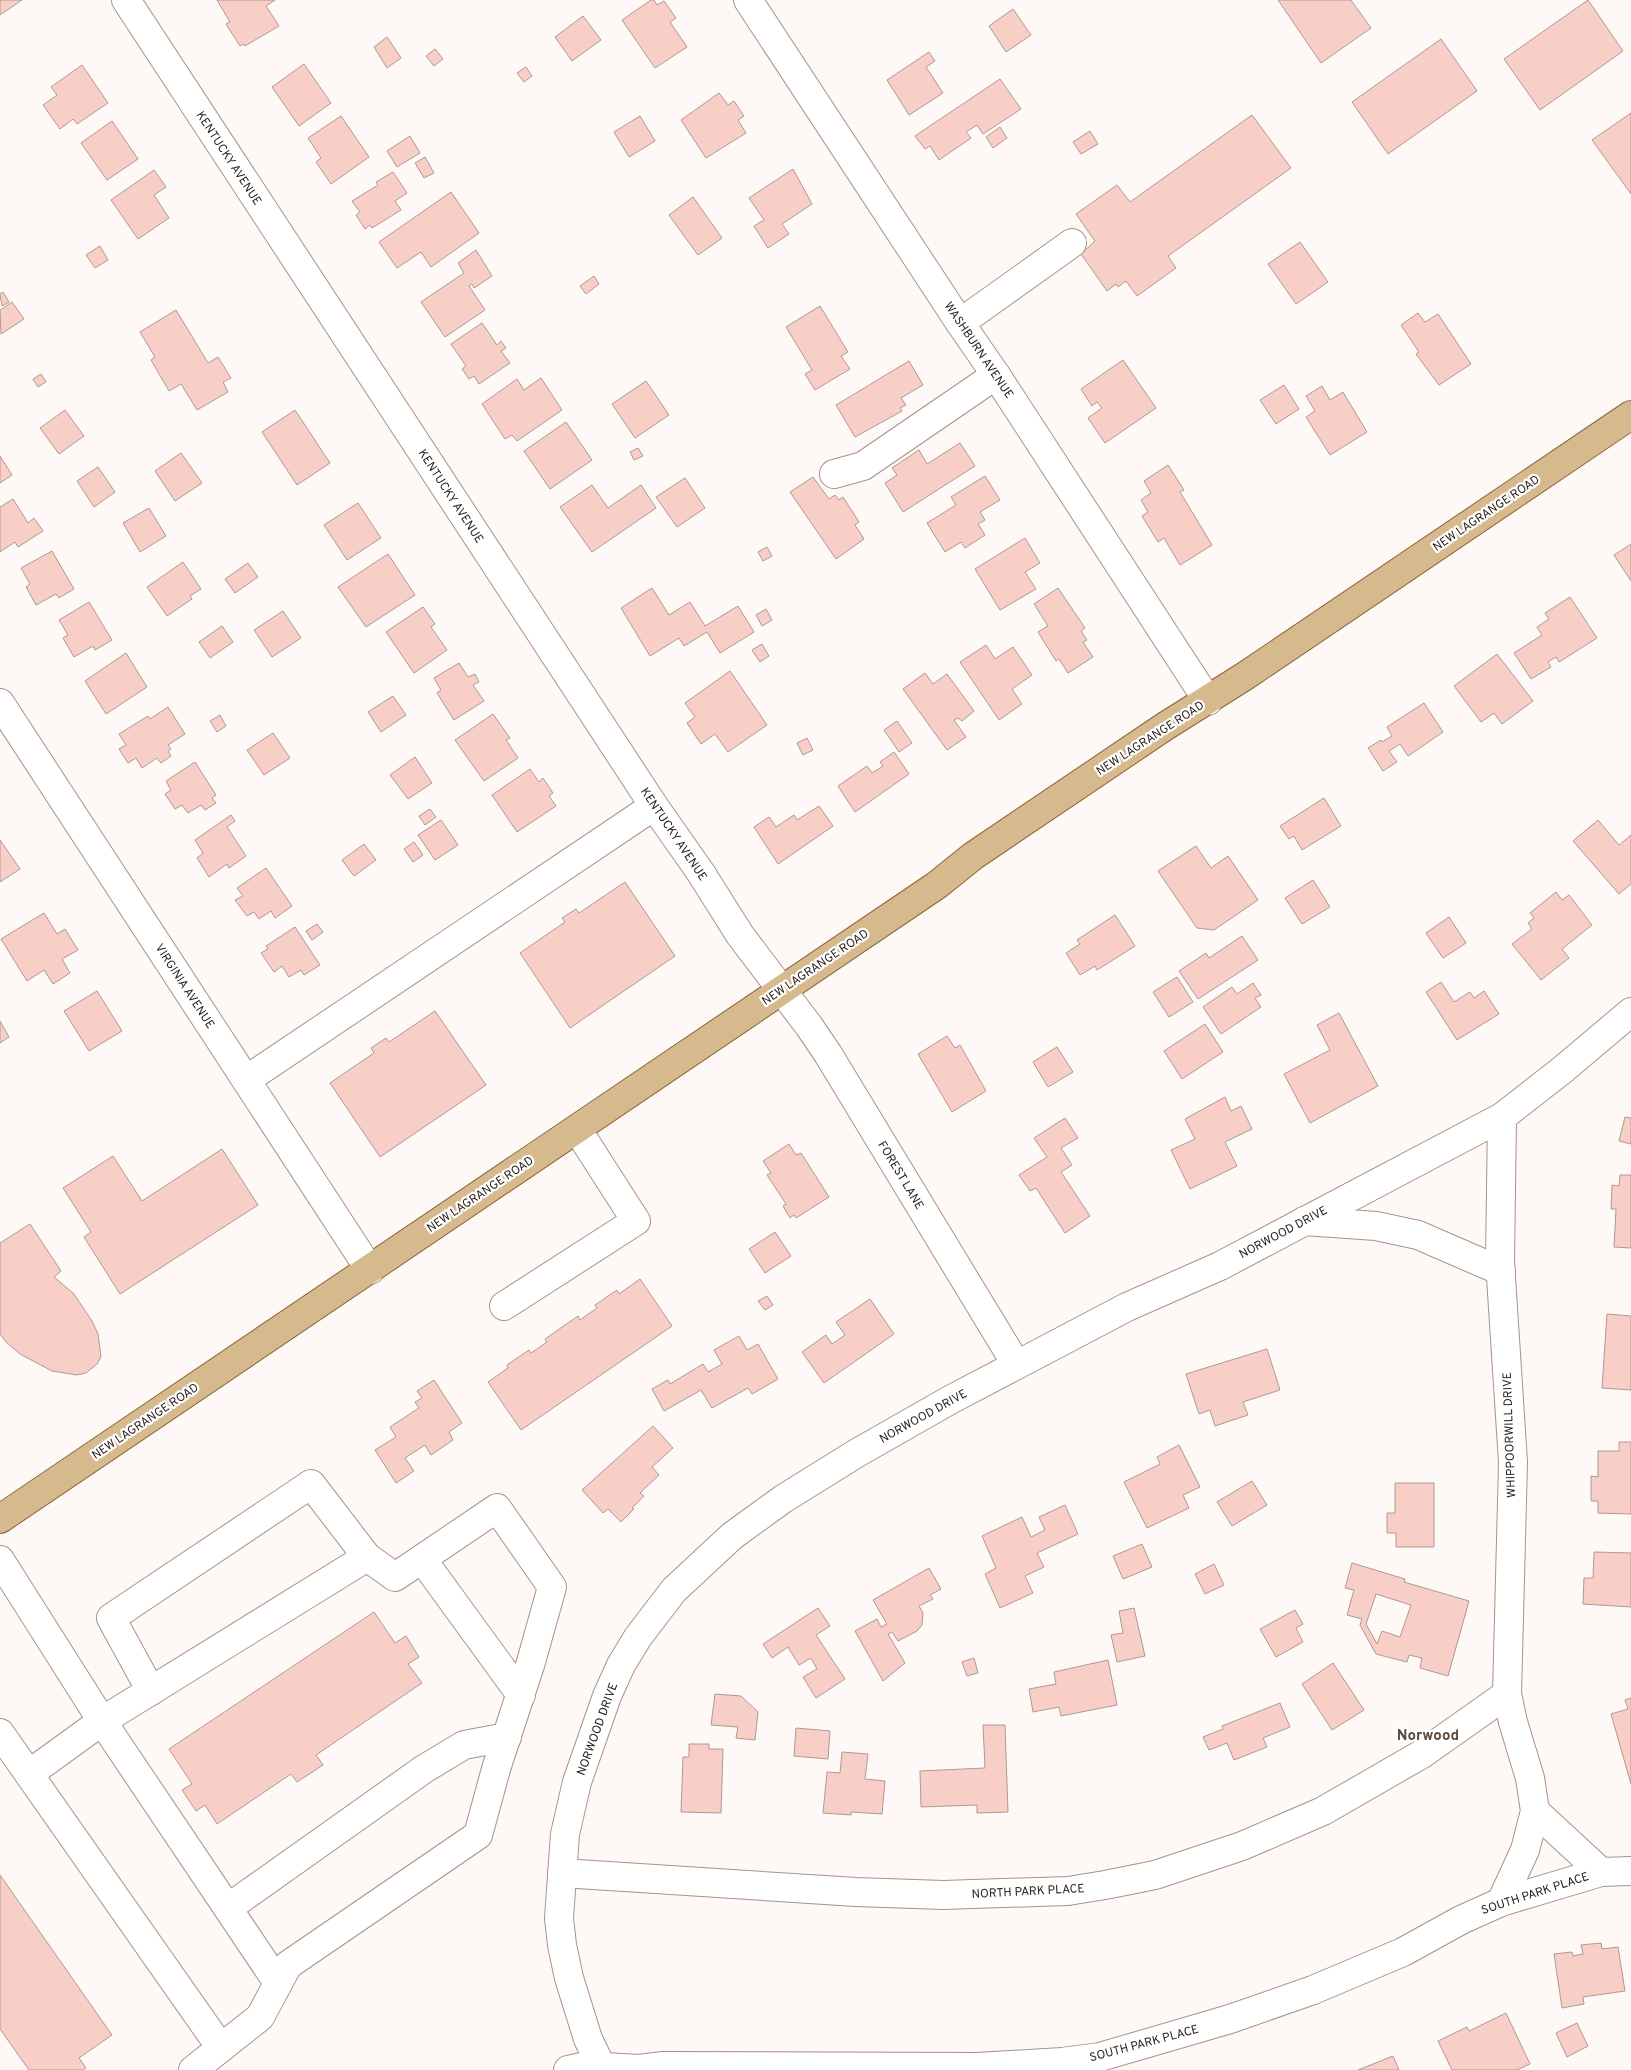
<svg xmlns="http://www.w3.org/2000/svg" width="1631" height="2070" viewBox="0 0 1631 2070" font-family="Overpass,sans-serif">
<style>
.building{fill:#f8cfc6;stroke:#b09892;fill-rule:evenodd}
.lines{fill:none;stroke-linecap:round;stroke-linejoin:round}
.minor-casing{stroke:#a79387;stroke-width:30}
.major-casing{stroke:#896635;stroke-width:30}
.minor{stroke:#fff;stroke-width:28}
.major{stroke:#d7b98e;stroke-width:28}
.labels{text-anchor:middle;stroke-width:4.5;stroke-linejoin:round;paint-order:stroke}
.street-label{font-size:12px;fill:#2b231e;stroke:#fff}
.quarter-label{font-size:15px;font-weight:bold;fill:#5c4a3f;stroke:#fff}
</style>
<rect width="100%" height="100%" fill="#fef9f7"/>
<g class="building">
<path d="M0,0H22L0,15Z"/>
<path d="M217,0H275L266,6L279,26L245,46L244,44L240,46L226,24L230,22Z"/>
<path d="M651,0H654L657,5L664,1L676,18L670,22L687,47L655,68L622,20Z"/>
<path d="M1278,0H1351L1371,28L1321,63Z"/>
<path d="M1588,0L1623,51L1540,110L1504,59Z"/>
<path d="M1013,9L1031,35L1006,52L989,26Z"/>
<path d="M583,16L601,40L572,61L555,37Z"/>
<path d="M387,37L401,58L387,68L374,47Z"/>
<path d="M1441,39L1477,91L1388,154L1352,102Z"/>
<path d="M435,49L443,59L434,66L426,56Z"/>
<path d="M929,52L935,61L926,67L943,93L909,115L887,80Z"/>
<path d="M304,64L331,103L299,126L272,87Z"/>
<path d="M82,65L108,103L77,124L73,119L60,129L43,105L57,95L51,87Z"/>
<path d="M526,67L532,76L524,82L517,73Z"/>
<path d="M1000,79L1021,109L983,134L977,125L966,132L971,138L939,160L930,146L925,149L915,136Z"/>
<path d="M719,93L728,105L734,101L744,116L738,120L746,133L706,158L681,120Z"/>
<path d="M1631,113V194L1592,140Z"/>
<path d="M1252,115L1291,168L1168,256L1176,268L1137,296L1126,281L1118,287L1116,284L1107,291L1081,254L1095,241L1076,214L1117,185L1130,202Z"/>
<path d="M341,116L369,157L331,184L316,162L321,158L308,138Z"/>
<path d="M640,116L655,141L629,157L614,132Z"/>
<path d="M112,121L138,159L107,180L81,143Z"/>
<path d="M1000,127L1007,138L993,148L986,137Z"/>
<path d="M1090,131L1098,144L1081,154L1073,142Z"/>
<path d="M410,136L420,153L397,167L387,151Z"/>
<path d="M425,157L434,173L424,178L415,163Z"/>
<path d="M793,169L812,204L782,224L789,234L768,248L754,226L764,220L749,198Z"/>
<path d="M154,170L166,187L154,195L169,218L138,239L111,200Z"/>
<path d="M393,172L407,193L395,201L401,210L372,228L370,225L365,229L356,215L360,212L352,201L378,185L376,182Z"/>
<path d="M451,192L479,233L431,267L421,252L397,268L379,242Z"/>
<path d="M693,197L722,238L698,255L669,215Z"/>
<path d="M1300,242L1328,282L1296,304L1268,264Z"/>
<path d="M100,246L108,260L95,268L86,255Z"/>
<path d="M476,250L492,276L474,288L472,284L469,286L485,310L445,337L421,302L464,273L458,263Z"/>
<path d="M594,276L599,284L586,294L580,286Z"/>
<path d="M3,292L9,302L2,306L0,294Z"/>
<path d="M12,302L24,319L1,334L0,310Z"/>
<path d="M820,306L848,352L841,356L850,369L815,390L805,374L812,370L786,327Z"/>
<path d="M176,310L208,363L218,357L231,378L223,382L228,392L197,410L181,384L169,391L151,360L155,357L140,332Z"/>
<path d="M1418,313L1425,322L1438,314L1471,364L1439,385L1416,354L1419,352L1401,325Z"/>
<path d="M482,323L497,345L501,341L506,348L501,351L510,363L479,384L474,376L469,379L462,369L466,366L451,344Z"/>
<path d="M1123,360L1156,408L1105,443L1088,418L1102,408L1097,402L1092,406L1081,389Z"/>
<path d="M909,361L923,385L901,398L906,405L900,408L902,411L855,437L836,405Z"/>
<path d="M41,374L46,382L38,387L33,379Z"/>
<path d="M541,378L562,410L517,441L512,435L505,439L482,404L517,379L524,390Z"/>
<path d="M646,381L669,415L635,438L612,404Z"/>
<path d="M1284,385L1299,409L1276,424L1260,400Z"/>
<path d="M1322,386L1330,400L1343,392L1367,432L1330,455L1306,417L1315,411L1306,396Z"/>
<path d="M65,410L84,436L59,454L40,428Z"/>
<path d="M295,410L330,463L297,485L262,432Z"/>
<path d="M566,422L592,460L550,489L524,451Z"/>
<path d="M960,443L975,466L903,512L885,483L897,475L892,468L919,450L927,464Z"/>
<path d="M638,448L643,456L634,460L630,452Z"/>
<path d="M181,453L202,483L175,501L155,471Z"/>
<path d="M0,456L12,475L0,483Z"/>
<path d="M1168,465L1184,490L1180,492L1212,545L1180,565L1164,538L1158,542L1142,516L1148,512L1141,500L1151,493L1144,481Z"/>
<path d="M98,467L115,492L94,507L77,481Z"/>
<path d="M985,476L1000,500L980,512L985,520L978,524L985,535L965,548L961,542L945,552L927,523L956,505L951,497Z"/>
<path d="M813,477L829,499L835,495L839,500L843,497L859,522L855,525L864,539L836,559L790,492Z"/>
<path d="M685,478L705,508L677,527L656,497Z"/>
<path d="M592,485L608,508L641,485L656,508L592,552L560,507Z"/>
<path d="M13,499L28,523L34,518L43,531L18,547L15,542L0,552V507Z"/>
<path d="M358,503L381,538L347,560L324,525Z"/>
<path d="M149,508L166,536L140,552L123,523Z"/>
<path d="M1025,538L1040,563L1025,572L1036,589L1000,610L975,569Z"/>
<path d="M1631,544V581L1614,555Z"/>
<path d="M767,547L772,556L763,561L758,552Z"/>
<path d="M52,551L74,589L59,598L56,594L36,605L26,587L30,584L21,568Z"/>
<path d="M388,554L415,595L366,627L338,587Z"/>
<path d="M183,562L201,589L190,596L192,599L167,616L147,587Z"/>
<path d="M248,563L258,577L235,593L225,579Z"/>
<path d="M652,588L669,615L690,602L705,626L738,606L754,632L720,653L707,632L684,646L679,638L650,656L621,608Z"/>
<path d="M1058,588L1085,628L1081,631L1087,640L1083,642L1093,657L1068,673L1059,659L1056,661L1038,632L1048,626L1034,604Z"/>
<path d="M1570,597L1597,638L1559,662L1556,657L1548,662L1551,667L1531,679L1514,653L1542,635L1537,627L1549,619L1545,613Z"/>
<path d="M89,602L112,640L95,650L93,646L74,657L63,638L68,635L59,620Z"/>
<path d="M423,607L435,624L431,627L447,650L414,673L386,632Z"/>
<path d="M766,609L772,620L762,626L756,615Z"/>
<path d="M283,611L301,638L272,657L254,630Z"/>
<path d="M222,626L233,642L210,658L199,642Z"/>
<path d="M762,644L769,656L760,662L752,650Z"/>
<path d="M986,645L995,659L1013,647L1032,675L1012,689L1022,704L999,720L960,662Z"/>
<path d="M126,653L147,687L106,714L85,681Z"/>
<path d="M1497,654L1533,701L1502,724L1494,713L1481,722L1454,686Z"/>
<path d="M459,663L468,677L475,674L479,682L473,685L484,701L454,720L437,693L441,690L434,678Z"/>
<path d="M730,671L767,725L728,752L715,734L701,744L687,723L695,717L685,703Z"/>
<path d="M925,673L933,684L947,674L974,711L962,721L958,718L954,720L966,737L947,750L903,689Z"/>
<path d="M393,696L406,715L381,732L368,712Z"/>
<path d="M1424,703L1443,732L1408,756L1400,744L1389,751L1397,762L1383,771L1368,748L1381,740L1382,742L1392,736L1387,727Z"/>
<path d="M168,707L185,734L168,745L171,749L168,751L171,756L161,763L157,758L142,768L136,758L128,763L119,749L126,745L119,734L148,716L150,719Z"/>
<path d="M493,714L510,738L506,740L518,758L484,781L455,740Z"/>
<path d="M220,715L226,726L217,732L210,721Z"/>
<path d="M897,721L912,743L899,752L884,730Z"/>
<path d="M273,733L290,758L264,775L247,750Z"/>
<path d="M807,738L813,750L803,755L797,743Z"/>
<path d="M894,752L909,774L855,812L838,786L867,766L872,773L883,766L880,762Z"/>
<path d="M415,757L432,783L408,799L390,775Z"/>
<path d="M195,762L216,795L212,798L216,803L205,810L201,805L188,813L182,805L175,809L165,794L171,790L166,781Z"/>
<path d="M530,769L539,782L543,778L553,793L549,796L556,806L517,832L492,795Z"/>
<path d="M1324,798L1341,826L1302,850L1294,836L1289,839L1280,826Z"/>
<path d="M819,806L833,826L778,864L754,827L769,817L776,827L794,815L797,820Z"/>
<path d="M430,809L436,817L425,825L419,816Z"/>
<path d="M231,815L235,821L227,827L246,856L229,868L227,864L209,877L197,858L203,853L195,840Z"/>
<path d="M441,820L458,845L435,860L418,835Z"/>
<path d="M1598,820L1619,845L1631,835V884L1619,894L1573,841Z"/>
<path d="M0,840L20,869L0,882Z"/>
<path d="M414,842L423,855L413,862L404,849Z"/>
<path d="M364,844L376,860L354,876L342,860Z"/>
<path d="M1196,846L1211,868L1228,856L1258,900L1214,930L1197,928L1158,871Z"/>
<path d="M266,868L292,906L275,918L271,911L259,919L254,912L247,916L235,900L243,896L237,888Z"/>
<path d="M1313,880L1330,907L1302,924L1285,898Z"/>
<path d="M625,882L675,956L570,1028L520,953L565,922L562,918L576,909L579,913Z"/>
<path d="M1556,892L1562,900L1569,895L1592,925L1562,949L1569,958L1541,980L1512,944L1532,929L1528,923L1534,918L1530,913Z"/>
<path d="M44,913L57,934L65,929L78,950L62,959L70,973L53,984L44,970L27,981L1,939Z"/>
<path d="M1115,915L1135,946L1097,970L1095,966L1080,975L1066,953L1080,944L1077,940Z"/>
<path d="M1449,917L1466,943L1443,958L1426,933Z"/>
<path d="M317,924L323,932L312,940L306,931Z"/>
<path d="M295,927L320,965L304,975L301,970L289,977L282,966L274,972L261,953L268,949L266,946Z"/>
<path d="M1242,936L1258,960L1198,999L1179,971L1206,953L1209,958Z"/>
<path d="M1177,977L1193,1002L1169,1017L1153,992Z"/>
<path d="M1441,982L1454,1002L1470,992L1474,998L1484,991L1499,1014L1457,1040L1426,992Z"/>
<path d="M1253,983L1261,995L1255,998L1261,1007L1221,1034L1203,1007L1232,987L1237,994Z"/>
<path d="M97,991L122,1031L89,1051L64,1011Z"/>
<path d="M435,1011L486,1085L380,1157L330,1083L374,1053L371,1048L386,1038L389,1042Z"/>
<path d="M1339,1013L1378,1086L1310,1123L1284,1074L1330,1050L1317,1025Z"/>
<path d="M0,1021L9,1037L0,1043Z"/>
<path d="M1205,1024L1223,1052L1182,1079L1164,1051Z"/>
<path d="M947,1036L955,1048L960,1045L986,1091L952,1112L918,1054Z"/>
<path d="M1057,1047L1073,1072L1048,1087L1033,1062Z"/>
<path d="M1225,1097L1231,1111L1241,1106L1252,1129L1225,1142L1237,1166L1190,1189L1171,1150L1195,1139L1185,1119Z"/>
<path d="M1625,1117L1631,1118V1144L1619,1141Z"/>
<path d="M1065,1118L1078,1138L1061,1148L1072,1165L1061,1172L1090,1216L1065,1233L1036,1188L1030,1191L1019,1175L1047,1157L1034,1138Z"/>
<path d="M789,1144L796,1155L801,1153L829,1197L796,1218L794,1215L790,1218L783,1206L786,1204L767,1175L771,1173L763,1161Z"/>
<path d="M222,1149L258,1205L120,1294L84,1237L91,1232L63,1188L113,1156L142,1201Z"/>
<path d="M1620,1175H1631V1248L1614,1247L1616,1209H1611L1612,1185L1619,1186Z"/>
<path d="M30,1224L61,1271L54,1277L74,1294L92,1321L98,1334L101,1357L97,1364L86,1373L77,1375L52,1371L20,1354L6,1342L0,1334V1243Z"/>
<path d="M775,1232L791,1256L765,1273L749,1249Z"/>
<path d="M640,1279L672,1326L521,1430L488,1382L508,1368L507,1365L529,1350L531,1353L547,1342L545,1339L578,1316L580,1320L597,1308L595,1305L617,1290L619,1294Z"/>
<path d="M767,1296L773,1305L765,1310L758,1301Z"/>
<path d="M870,1299L894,1334L824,1383L802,1352L826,1335L832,1344L845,1335L836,1322Z"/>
<path d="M1607,1314L1631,1316V1390L1602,1388Z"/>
<path d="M739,1336L747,1350L758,1344L778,1379L752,1394L748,1388L712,1408L701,1390L664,1411L652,1389L668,1380L670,1384L703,1364L708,1372L722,1364L714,1350Z"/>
<path d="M1267,1349L1280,1390L1243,1402L1248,1415L1215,1426L1210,1410L1199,1414L1186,1374Z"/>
<path d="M434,1380L462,1423L449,1432L453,1440L431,1455L425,1445L405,1458L414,1471L396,1483L375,1450L396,1437L390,1427L419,1408L415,1402L422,1398L417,1391Z"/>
<path d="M653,1426L673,1448L652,1467L659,1475L640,1493L644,1496L632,1508L634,1509L621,1522L608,1509L603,1513L582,1490Z"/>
<path d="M1619,1442H1631V1514L1598,1513V1501H1591V1476L1598,1477V1451H1619Z"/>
<path d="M1179,1445L1200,1487L1183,1495L1189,1508L1147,1528L1124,1482L1160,1464L1157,1457Z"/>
<path d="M1252,1481L1267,1505L1232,1526L1217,1502Z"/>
<path d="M1395,1483H1434V1547H1396V1533H1387V1513H1395Z"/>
<path d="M1065,1505L1078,1534L1037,1553L1044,1567L1025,1576L1033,1593L1000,1608L985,1574L996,1568L982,1536L1022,1517L1031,1537L1045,1530L1039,1517Z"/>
<path d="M1142,1544L1152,1567L1123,1579L1113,1556Z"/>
<path d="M1594,1552L1631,1553V1607L1583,1604L1584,1578H1593Z"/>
<path d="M1352,1563L1405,1579L1404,1582L1469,1601L1448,1676L1420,1668L1422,1658L1409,1655L1407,1662L1376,1654L1360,1625L1362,1619L1347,1615L1354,1590L1345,1588ZM1376,1594L1411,1605L1400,1637L1382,1631L1377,1644L1366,1624Z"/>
<path d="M1214,1564L1224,1585L1205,1594L1195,1574Z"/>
<path d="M929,1568L941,1589L930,1595L933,1599L919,1606L923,1613L922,1625L917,1631L898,1641L892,1632L888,1634L905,1663L883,1681L855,1631L877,1619L881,1627L887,1624L873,1600Z"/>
<path d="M818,1608L830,1626L816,1635L845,1679L816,1698L803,1677L817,1669L811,1658L799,1665L788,1647L772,1658L763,1644Z"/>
<path d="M1134,1608L1145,1656L1117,1662L1111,1635L1123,1633L1119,1611Z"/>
<path d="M1295,1610L1303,1624L1296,1628L1303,1642L1276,1657L1260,1629Z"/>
<path d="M374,1612L395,1643L406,1636L419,1657L408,1664L422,1683L316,1755L323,1765L297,1782L291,1774L217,1824L205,1805L196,1811L182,1790L192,1784L169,1749Z"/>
<path d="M974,1658L978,1673L967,1676L962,1662Z"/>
<path d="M1108,1660L1117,1705L1061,1716L1059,1707L1033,1712L1029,1689L1056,1684L1054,1672Z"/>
<path d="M1333,1663L1364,1710L1332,1730L1302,1684Z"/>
<path d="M715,1694L741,1696L758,1712L755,1740L736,1738L738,1727L711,1725Z"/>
<path d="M1631,1698V1784L1611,1714L1628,1709L1625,1700Z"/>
<path d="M1280,1703L1290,1727L1263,1738L1267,1747L1234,1760L1227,1743L1209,1750L1203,1737L1223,1729L1222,1726Z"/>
<path d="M983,1725H1005L1008,1812L977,1813V1805L921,1807L920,1771L985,1768Z"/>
<path d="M796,1728L830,1731L828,1759L794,1756Z"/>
<path d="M689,1744H709V1749H723L721,1813L681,1812L683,1757H689Z"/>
<path d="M842,1752L868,1754L865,1779L885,1781L882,1814L851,1812V1815L823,1813L827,1772L840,1773Z"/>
<path d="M0,1875L112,2035L79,2058L86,2068L83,2070H29L0,2029Z"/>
<path d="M1601,1943L1602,1949L1618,1947L1625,1991L1583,1997L1584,2004L1562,2008L1554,1954L1572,1952L1573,1956L1583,1954L1581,1945Z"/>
<path d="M1506,2013L1530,2064L1517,2070H1452L1438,2041L1467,2027L1469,2031Z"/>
<path d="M1577,2023L1588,2046L1567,2057L1556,2033Z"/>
<path d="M1393,2056L1399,2070H1358Z"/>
</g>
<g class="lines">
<defs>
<g id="minor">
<path d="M126,0L654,806L701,873L740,935L809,1026L828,1054L1016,1364"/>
<path d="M748,0L960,323L996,375L1208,701"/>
<path d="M960,323L1072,243"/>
<path d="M834,474L863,466L996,375"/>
<path d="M0,703L370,1270"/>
<path d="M246,1080L654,806"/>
<path d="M1304,1221L1376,1226L1418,1235L1501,1271"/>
<path d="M504,1306L636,1221L577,1129"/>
<path d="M422,1559L521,1695"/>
<path d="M0,1560L102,1721L367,1557L395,1577L497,1508L552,1587L531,1662L496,1769L478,1835L288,1965L260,2017L193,2070"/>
<path d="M151,1691L111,1618L311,1484L367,1557"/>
<path d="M0,1733L221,2048"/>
<path d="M29,1774L102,1721L278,1983"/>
<path d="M1535,1811L1601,1872"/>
<path d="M562,1873L856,1892L943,1895L1068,1891L1105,1885L1155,1875L1242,1846L1323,1811L1422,1754L1507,1694"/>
<path d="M1501,1902L1525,1850L1535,1811L1530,1778L1513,1722L1507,1694L1513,1462L1500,1262L1502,1117"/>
<path d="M228,1908L424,1769L464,1745L507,1737"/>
<path d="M568,2070L587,2066L639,2069L663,2066L977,2067L1062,2062L1100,2057L1230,2019L1313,1990L1403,1952L1461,1920L1501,1902L1601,1872L1631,1871"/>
<path d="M603,2070L588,2039L569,1978L562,1945L559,1918L565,1834L577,1782L607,1696L621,1665L638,1637L674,1590L732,1536L783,1499L857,1453L950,1400L1127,1307L1220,1266L1502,1117L1561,1071L1631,1012"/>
</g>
<path id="major" d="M0,1519L937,885L973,856L1164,727L1245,676L1631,415"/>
</defs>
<use href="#minor" class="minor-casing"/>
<use href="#major" class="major-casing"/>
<use href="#minor" class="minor"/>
<use href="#major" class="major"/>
</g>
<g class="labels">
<g class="street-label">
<text transform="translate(229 158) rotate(57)" y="4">KENTUCKY AVENUE</text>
<text transform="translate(979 350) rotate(56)" y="4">WASHBURN AVENUE</text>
<text transform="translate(451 496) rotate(57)" y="4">KENTUCKY AVENUE</text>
<text transform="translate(1486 513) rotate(-34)" y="4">NEW LAGRANGE ROAD</text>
<text transform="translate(1150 738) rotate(-33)" y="4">NEW LAGRANGE ROAD</text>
<text transform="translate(674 834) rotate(56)" y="4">KENTUCKY AVENUE</text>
<text transform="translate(815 967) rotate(-34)" y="4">NEW LAGRANGE ROAD</text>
<text transform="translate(185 986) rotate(57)" y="4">VIRGINIA AVENUE</text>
<text transform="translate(901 1175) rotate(59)" y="4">FOREST LANE</text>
<text transform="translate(480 1194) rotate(-34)" y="4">NEW LAGRANGE ROAD</text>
<text transform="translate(1283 1232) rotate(-28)" y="4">NORWOOD DRIVE</text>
<text transform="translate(923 1416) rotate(-29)" y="4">NORWOOD DRIVE</text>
<text transform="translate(145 1421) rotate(-34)" y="4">NEW LAGRANGE ROAD</text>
<text transform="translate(1509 1435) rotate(-92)" y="4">WHIPPOORWILL DRIVE</text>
<text transform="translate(597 1729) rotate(-70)" y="4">NORWOOD DRIVE</text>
<text transform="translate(1028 1891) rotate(-3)" y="4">NORTH PARK PLACE</text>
<text transform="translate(1535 1893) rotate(-18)" y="4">SOUTH PARK PLACE</text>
<text transform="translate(1144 2043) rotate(-15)" y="4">SOUTH PARK PLACE</text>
</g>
<g class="quarter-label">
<text x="1428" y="1740">Norwood</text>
</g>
</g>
</svg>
